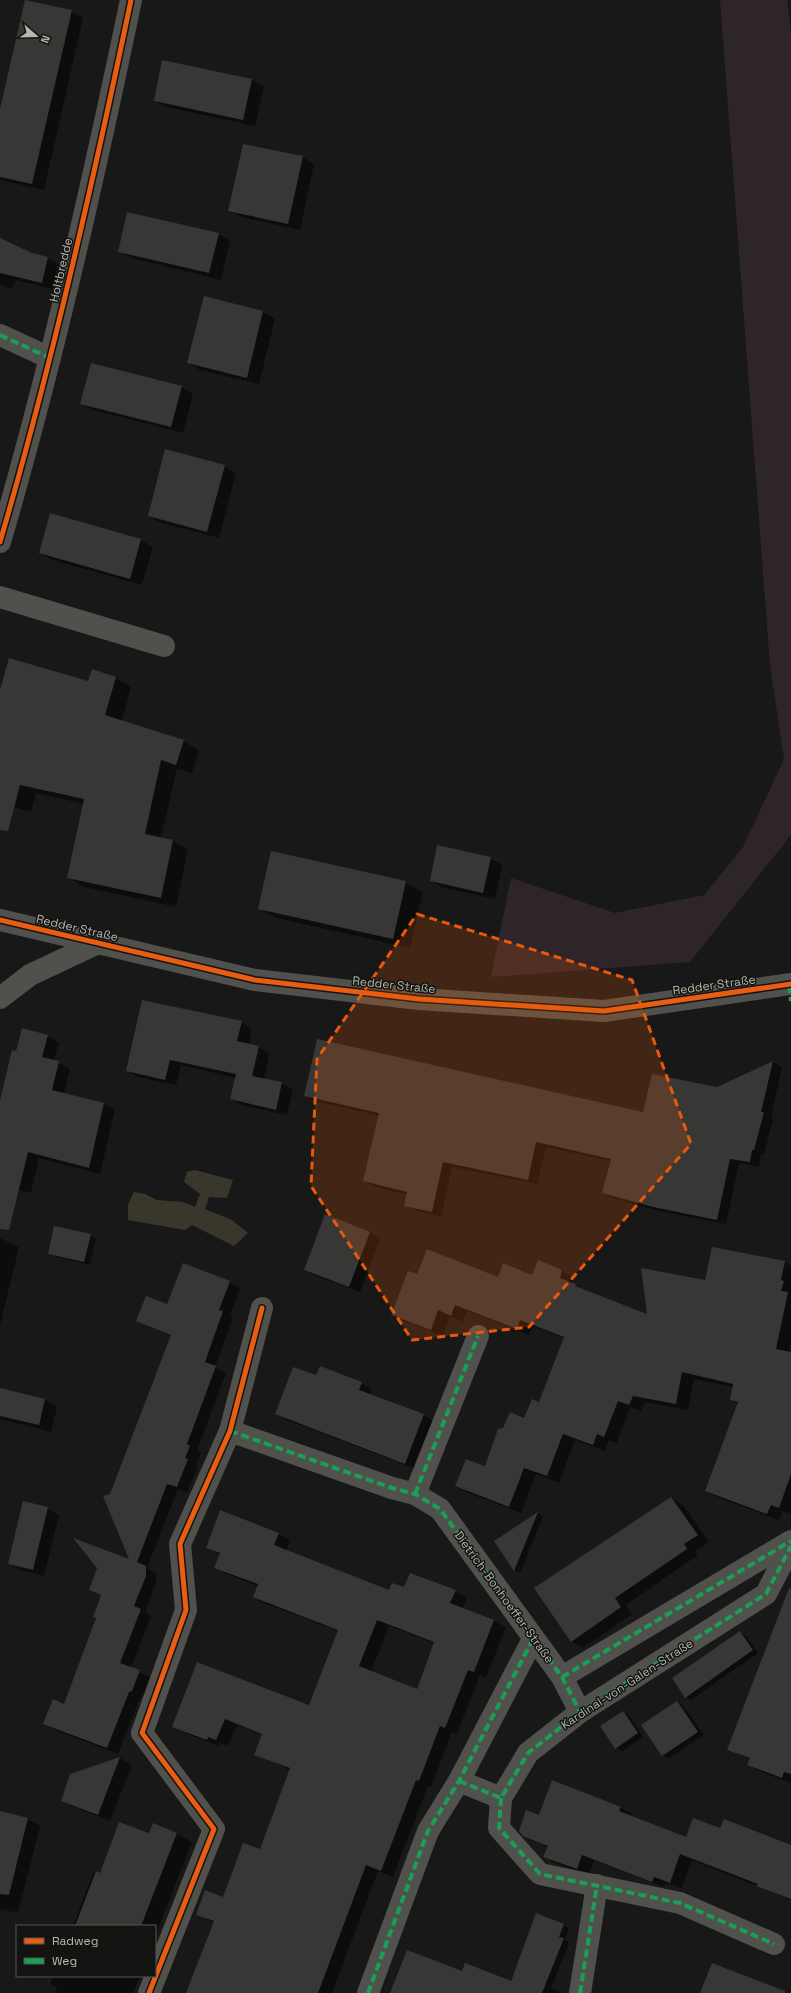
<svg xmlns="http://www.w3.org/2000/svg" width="791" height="1993" viewBox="0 0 791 1993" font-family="'Space Grotesk',sans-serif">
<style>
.green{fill:#2d2529}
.water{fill:#39362c}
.shadow{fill:#0007;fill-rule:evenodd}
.building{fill:#373736;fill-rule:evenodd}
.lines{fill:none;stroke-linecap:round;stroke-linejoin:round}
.minor{stroke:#50514c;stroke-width:22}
.quiet{stroke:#1a9f57;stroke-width:4;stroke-dasharray:8 4;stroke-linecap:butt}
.cycleway-casing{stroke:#131412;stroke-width:8}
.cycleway{stroke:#e95d12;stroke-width:5}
.marked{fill:#e8590c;fill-opacity:0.2;stroke:#e8590c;stroke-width:3;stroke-dasharray:8 5;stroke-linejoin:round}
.labels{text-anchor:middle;stroke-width:3;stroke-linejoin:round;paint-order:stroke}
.street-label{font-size:12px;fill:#b7b8aa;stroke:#131412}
</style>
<rect width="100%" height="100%" fill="#181818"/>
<path class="green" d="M720,0H787L791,32V835L690,962L491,977L511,878L615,913L704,895L743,847L784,759L770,666Z"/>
<path class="water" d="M195,1170L233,1180L227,1198L209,1197L205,1209L232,1220L248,1233L234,1246L192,1225L185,1230L128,1220V1205L134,1192L145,1194L157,1200L183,1202L195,1207L200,1194L184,1182L187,1172Z"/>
<g class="shadow">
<path d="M71,11L83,18L44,190L0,180V114Z"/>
<path d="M252,80L264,87L255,126L167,107L155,101Z"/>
<path d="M303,157L314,164L300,230L241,217L229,210Z"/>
<path d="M219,234L230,241L221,280L131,258L119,252Z"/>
<path d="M0,239L32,254L47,258L58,264L53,289L16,280L11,289L0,284Z"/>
<path d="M205,298L263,312L275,319L259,384L200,370L188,363Z"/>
<path d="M181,387L193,394L183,433L93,410L81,403Z"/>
<path d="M224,466L236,473L219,538L161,523L149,516Z"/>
<path d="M51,515L141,540L153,547L142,585L52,560L40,553Z"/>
<path d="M116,678L131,687L122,721L183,741L199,750L192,773L177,768L161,838L173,841L188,850L176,907L84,887L69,878L84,804L36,793L31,812L0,803V694Z"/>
<path d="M490,858L502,865L495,899L443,888L431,881Z"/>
<path d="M405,882L423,892L410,948L276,918L259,908Z"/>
<path d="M241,1022L252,1029L249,1045L258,1047L269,1053L264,1080L282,1083L293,1090L287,1115L242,1105L231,1099L236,1078L181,1065L176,1085L138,1077L127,1071Z"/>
<path d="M23,1030L48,1036L59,1043L54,1061L70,1069L64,1094L104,1104L115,1110L100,1174L39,1158L31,1193L0,1185V1105Z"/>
<path d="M773,1062L782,1067L771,1117L773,1119L764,1155L761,1154L759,1167L739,1163L726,1224L664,1212L612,1198L603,1193L611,1161L546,1147L537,1184L452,1167L441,1217L415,1210L405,1205L408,1195L373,1186L364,1181L380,1116L315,1101L306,1095L644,1113L717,1088Z"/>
<path d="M370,1232L380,1239L360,1292L316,1276L305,1270Z"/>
<path d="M90,1235L96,1239L90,1265L55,1257L49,1254Z"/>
<path d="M0,1238L19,1247L0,1326Z"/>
<path d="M538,1262L562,1271L574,1278L572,1284L588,1292L648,1316L706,1282L785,1262L791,1266V1343L789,1352L791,1353V1514L783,1511L779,1520L719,1498L707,1491L738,1404L731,1400L733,1387L694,1379L688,1410L645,1402L641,1411L630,1407L617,1443L609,1440L605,1451L575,1440L559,1483L536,1474L521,1513L468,1493L456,1486L485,1467L540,1403L564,1338L533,1326L529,1335L467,1311L463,1322L450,1316L443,1336L404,1321L392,1314L418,1276L498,1278L533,1276Z"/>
<path d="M229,1282L240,1288L230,1316L233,1318L215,1367L226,1373L197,1451L201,1453L196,1465L198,1466L187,1492L178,1489L147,1568L156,1573V1582L145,1612L151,1616L131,1668L150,1677L142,1697L140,1698L118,1754L55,1730L45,1724L65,1705L97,1618L102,1596L90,1590L130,1561L111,1495L172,1336L137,1321L168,1305Z"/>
<path d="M317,1376L361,1383L372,1389L370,1395L423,1415L434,1422L416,1469L287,1420L276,1414Z"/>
<path d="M0,1389L45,1400L57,1407L51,1432L0,1419Z"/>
<path d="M671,1498L683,1505L709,1542L695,1551L698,1555L626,1605L632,1614L583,1648L571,1641Z"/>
<path d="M47,1508L59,1515L44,1576L21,1570L9,1564Z"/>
<path d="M538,1513L543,1516L520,1573L515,1570L495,1541Z"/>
<path d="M279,1534L290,1540L286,1551L390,1591L405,1589L455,1591L467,1598L462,1609L494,1621L506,1627L486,1678L480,1675L457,1734L452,1732L431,1787L428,1786L393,1877L378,1871L332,1993H187L214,1923L197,1914L223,1898L260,1851L291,1770L256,1754L262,1735L237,1725L228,1746L220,1743L219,1746L185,1733L173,1726L310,1706L339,1631L266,1604L254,1597L258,1586L227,1574L215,1567L220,1555L208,1548ZM389,1626L434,1643L417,1690L371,1672Z"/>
<path d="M740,1633L746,1636L758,1653L691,1700L685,1697Z"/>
<path d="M791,1634V1783L759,1771L748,1764L750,1760L728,1749Z"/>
<path d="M678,1702L683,1706L704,1735L668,1759L662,1755Z"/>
<path d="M623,1712L629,1715L643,1737L622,1751L616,1748Z"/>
<path d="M120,1758L132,1765L110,1821L74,1807L62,1801L71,1775Z"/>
<path d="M621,1808L632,1814L631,1817L687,1838L721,1829L791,1846V1900L692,1860L682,1888L666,1883L664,1887L594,1860L589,1875L556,1863L545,1857L548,1847L524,1835L540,1816Z"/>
<path d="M0,1812L28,1819L40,1826L18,1913L0,1909Z"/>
<path d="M153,1825L177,1834L192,1842L155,1937V1926H73L94,1871L101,1874L149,1835Z"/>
<path d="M537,1914L569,1928L565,1940L569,1943L551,1988L561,1993H391L463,1972L510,1982Z"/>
<path d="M53,1976H140L133,1993H55L57,1988L50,1984Z"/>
</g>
<g class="building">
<path d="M25,0L72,10L32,184L0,177V109Z"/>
<path d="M162,60L252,79L243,120L154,101Z"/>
<path d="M243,144L303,156L288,224L228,211Z"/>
<path d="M127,212L219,233L209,273L118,252Z"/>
<path d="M0,238L32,253L48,257L42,283L0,273Z"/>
<path d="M204,296L263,311L247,378L187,363Z"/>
<path d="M91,363L182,386L171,427L80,404Z"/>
<path d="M165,449L225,465L207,532L148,516Z"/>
<path d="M50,513L141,539L130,579L39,553Z"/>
<path d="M9,658L88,681L92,669L116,677L105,715L184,740L176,765L161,760L145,834L173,840L161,898L67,878L84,799L20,785L8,831L0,830V690Z"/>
<path d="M437,845L491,857L483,893L430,881Z"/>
<path d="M271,851L406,881L393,939L258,909Z"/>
<path d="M142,1000L242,1021L237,1041L259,1046L252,1076L282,1082L276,1110L230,1099L236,1074L170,1060L165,1080L126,1071Z"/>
<path d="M22,1028L48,1035L42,1057L59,1061L52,1090L104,1103L89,1168L28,1152L9,1230L0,1229V1100L12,1050L16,1051Z"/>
<path d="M317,1039L643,1112L652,1074L717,1087L773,1061L761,1112H764L754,1150H752L750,1162L730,1159L717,1220L653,1207L602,1193L611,1159L536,1142L528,1180L443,1162L432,1212L404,1206L407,1192L363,1181L379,1113L304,1096Z"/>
<path d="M325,1214L370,1232L349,1287L304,1270Z"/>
<path d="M54,1226L91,1234L84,1262L48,1254Z"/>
<path d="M712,1247L785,1261L781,1280L784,1281L781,1291L788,1292L776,1349L791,1352V1474L779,1508L771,1505L767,1514L705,1491L738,1402L730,1400L733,1384L682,1372L676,1404L633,1396L629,1405L618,1401L604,1437L597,1434L593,1445L563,1434L547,1476L524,1468L509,1507L455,1486L466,1459L485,1466L498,1429L503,1428L510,1412L524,1418L532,1399L539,1402L564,1337L520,1320L517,1329L455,1305L451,1316L438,1310L431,1330L391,1315L408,1271L417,1274L427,1249L498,1277L503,1263L532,1275L538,1260L562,1270L560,1278L576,1284L575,1286L647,1314L641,1268L705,1280Z"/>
<path d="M183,1263L230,1281L219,1310L223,1311L205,1362L216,1366L187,1444L190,1446L185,1458L188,1459L177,1487L167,1484L137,1562L146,1566V1576L134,1606L141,1609L120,1663L140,1670L132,1691L129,1692L107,1748L43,1724L53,1699L64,1704L96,1618L93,1617L101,1595L89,1590L97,1568L73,1538L129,1559L103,1496L110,1494L171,1335L136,1321L146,1296L167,1304Z"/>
<path d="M320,1366L362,1382L359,1390L424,1414L405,1464L275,1414L293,1367L316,1375Z"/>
<path d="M0,1388L45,1399L39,1425L0,1416Z"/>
<path d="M671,1497L698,1535L684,1544L687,1549L615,1598L621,1607L571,1642L534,1588Z"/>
<path d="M23,1501L48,1507L33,1570L8,1564Z"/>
<path d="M220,1510L279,1533L274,1545L389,1590L392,1583L404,1587L410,1573L456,1590L450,1603L494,1620L474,1672L468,1670L445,1728L440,1726L419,1781L416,1780L381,1871L366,1865L318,1993H186L214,1921L196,1915L205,1890L223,1897L243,1843L260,1849L290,1768L254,1755L262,1734L225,1719L216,1740L208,1737L207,1740L172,1727L197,1662L309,1705L338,1630L253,1597L258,1584L214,1568L220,1553L206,1548ZM377,1620L434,1642L417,1689L359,1666Z"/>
<path d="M538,1512L514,1571L494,1541Z"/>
<path d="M789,1588L791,1589V1774L784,1772L782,1778L747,1765L750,1758L727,1750Z"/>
<path d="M740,1631L753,1650L685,1698L672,1678Z"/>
<path d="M677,1701L698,1732L662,1756L641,1725Z"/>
<path d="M623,1711L638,1733L615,1749L600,1726Z"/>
<path d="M120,1757L98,1815L61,1801L70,1774Z"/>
<path d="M552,1780L621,1807L619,1811L686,1837L693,1818L720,1828L724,1819L791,1845V1899L756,1886L758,1884L680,1854L670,1883L654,1877L652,1882L582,1855L577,1869L543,1857L548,1846L523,1836L519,1831L526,1810L539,1815Z"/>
<path d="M0,1811L28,1818L9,1895L0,1894Z"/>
<path d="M119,1822L149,1833L153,1823L177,1833L141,1926H75L96,1871L100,1873Z"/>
<path d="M536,1913L564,1924L559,1937L564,1938L542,1993H390L407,1950L462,1971L465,1963L511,1981Z"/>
<path d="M712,1963L785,1991V1993H700Z"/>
</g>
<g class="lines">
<g class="minor">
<path d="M0,335L50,358"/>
<path d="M0,542C52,364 93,182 131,0"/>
<path d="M0,597L164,646"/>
<path d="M0,920L255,980L419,999L604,1011L791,984"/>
<path d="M0,998L30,975L98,943"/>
<path d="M230,1431L392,1488L415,1494L440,1509L562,1677L580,1712"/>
<path d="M415,1494L478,1336"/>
<path d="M562,1677L791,1541"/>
<path d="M459,1781L501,1798L528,1753L580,1712L766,1594L791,1546"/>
<path d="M501,1798L499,1828L540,1874L680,1903L774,1944"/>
<path d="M149,1993L214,1829L142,1733L186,1610L180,1544L230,1431L262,1308"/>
<path d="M368,1993L428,1831L459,1781L533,1639"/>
<path d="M580,1993L597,1885"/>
</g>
<g class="quiet">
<path d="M0,335L50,358"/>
<path d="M789,985L791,1001"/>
<path d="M230,1431L392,1488L415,1494L440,1509L562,1677L580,1712"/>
<path d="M415,1494L478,1336"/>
<path d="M562,1677L791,1541"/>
<path d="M459,1781L501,1798L528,1753L580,1712L766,1594L791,1546"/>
<path d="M501,1798L499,1828L540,1874L680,1903L774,1944"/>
<path d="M368,1993L428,1831L459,1781L533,1639"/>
<path d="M580,1993L597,1885"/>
</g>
<defs>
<g id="cycleway">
<path d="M0,542C52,364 93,182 131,0"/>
<path d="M0,920L255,980L419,999L604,1011L791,984"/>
<path d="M149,1993L214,1829L142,1733L186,1610L180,1544L230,1431L262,1308"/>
</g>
</defs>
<use href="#cycleway" class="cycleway-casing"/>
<use href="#cycleway" class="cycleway"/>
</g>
<path class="marked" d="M417,914L632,980L691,1144L529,1327L412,1340L311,1186L317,1059Z"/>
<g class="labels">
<g class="street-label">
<text transform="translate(61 270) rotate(-77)" y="4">Holtbredde</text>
<text transform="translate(77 928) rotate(13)" y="4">Redder Straße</text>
<text transform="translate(394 985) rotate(6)" y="4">Redder Straße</text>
<text transform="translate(714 985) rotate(-8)" y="4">Redder Straße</text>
<text transform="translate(504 1597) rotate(54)" y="4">Dietrich-Bonhoeffer-Straße</text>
<text transform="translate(627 1684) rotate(-33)" y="4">Kardinal-von-Galen-Straße</text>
</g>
</g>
<rect x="16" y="1925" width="140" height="52" fill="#131412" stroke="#55564f"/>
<rect x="24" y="1938" width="20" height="6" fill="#e95d12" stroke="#55564f"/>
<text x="52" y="1945" font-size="12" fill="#b7b8aa">Radweg</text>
<rect x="24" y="1958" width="20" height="6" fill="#1a9f57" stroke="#55564f"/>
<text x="52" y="1965" font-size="12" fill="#b7b8aa">Weg</text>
<g transform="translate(36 36) rotate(110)" stroke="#131412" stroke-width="3" paint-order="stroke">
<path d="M0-3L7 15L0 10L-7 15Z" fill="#b7b8aa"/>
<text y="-6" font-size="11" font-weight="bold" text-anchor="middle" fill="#b7b8aa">N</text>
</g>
</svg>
